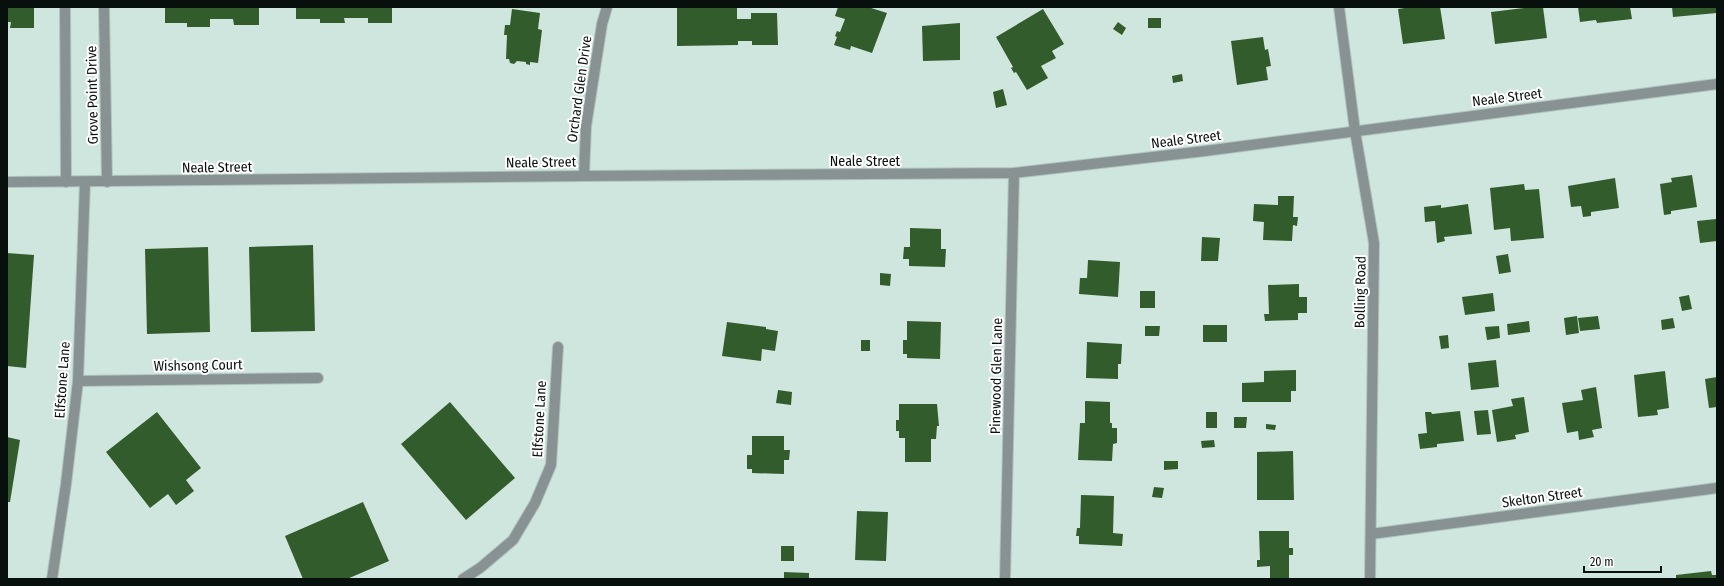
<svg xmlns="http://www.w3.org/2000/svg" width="1724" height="586" viewBox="0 0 1724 586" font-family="'Fira Sans Condensed',sans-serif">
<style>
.building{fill:#335c2c}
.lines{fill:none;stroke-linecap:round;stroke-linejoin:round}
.minor-casing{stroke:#afc4bd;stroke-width:12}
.minor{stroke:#889293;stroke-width:10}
.labels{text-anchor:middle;stroke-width:4;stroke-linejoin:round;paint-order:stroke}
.street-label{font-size:14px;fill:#08100d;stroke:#fff}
</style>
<rect width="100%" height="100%" fill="#cfe6de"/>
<g class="building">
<path d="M7,7H34V28H10L11,22H7Z"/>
<path d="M165,7H259V25H234L233,19H210V27H187V23H165Z"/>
<path d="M296,7H392V23H368V18H344L345,23H320V19H296Z"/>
<path d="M737,7V19H751V13H777L778,45H752V41H738V45L677,46V8Z"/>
<path d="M838,7H868L887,13L872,53L851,46L850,50L834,45L837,37L835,36L837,31L840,32L845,19L835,16Z"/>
<path d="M1411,7H1440L1445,39L1403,44L1398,9Z"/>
<path d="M1532,7H1543L1547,38L1495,44L1491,12Z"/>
<path d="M1578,7H1630L1632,19L1597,23L1596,20L1580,22Z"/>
<path d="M1672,7H1717V13L1673,17Z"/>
<path d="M512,9L540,13L538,29L542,30L538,63L530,62V65L526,64V62L517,61L514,64L510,63L509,59H506L507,35H504L505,25H510Z"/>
<path d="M1043,9L1064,44L1052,51L1056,58L1041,66L1048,78L1027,90L1016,72L1014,73L1011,68L1013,67L996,37Z"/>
<rect x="1148" y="18" width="13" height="10"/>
<path d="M1118,22L1126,28L1122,35L1113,29Z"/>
<path d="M960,23V60L923,61L922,26Z"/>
<path d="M1263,37L1265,50L1268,49L1271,66L1266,67L1268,80L1237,85L1231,41Z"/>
<path d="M1182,74L1183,81L1173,83L1172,76Z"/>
<path d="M1003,89L1007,105L996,108L993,92Z"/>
<path d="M1692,175L1697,207L1671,211V214L1664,215L1660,184L1672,182L1671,178Z"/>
<path d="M1615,178L1619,208L1591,212V216L1583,217L1581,206L1571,207L1568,186Z"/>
<path d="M1524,184L1525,190L1539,189L1544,238L1511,241L1510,228L1494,230L1490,188Z"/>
<path d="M1278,196H1294L1293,217H1298L1297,226L1293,225L1292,241L1263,240L1264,222L1253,221L1254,204L1278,205Z"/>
<path d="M1468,204L1472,234L1444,237L1445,241L1437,243L1435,221L1425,222L1424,207L1441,205V208Z"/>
<path d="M1716,219L1717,241L1700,243L1697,221Z"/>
<path d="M910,228L941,229V249H946L945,267L909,266V259H903L904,247H910Z"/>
<path d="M1202,237L1220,238L1218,261H1201Z"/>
<path d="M313,245L315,331L251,332L249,247Z"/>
<path d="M208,247L210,332L147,334L145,249Z"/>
<path d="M7,253L34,255L26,368L7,366Z"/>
<path d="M1508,254L1511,272L1499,274L1496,256Z"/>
<path d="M1088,260L1120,262L1118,297L1079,294L1080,278H1087Z"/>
<path d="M880,273L891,274L890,286L880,285Z"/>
<path d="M1299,284V297H1307V313H1298V320L1265,321L1264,314H1269L1268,285Z"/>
<rect x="1140" y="291" width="15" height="17"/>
<path d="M1493,293L1495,311L1465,315L1462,297Z"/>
<path d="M1689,295L1692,309L1682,311L1679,297Z"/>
<path d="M1577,316L1579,333L1566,335L1564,318Z"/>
<path d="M1598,316L1600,329L1580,331L1578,318Z"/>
<path d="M1673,318L1675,328L1662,330L1661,320Z"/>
<path d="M907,321L941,322L940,359L907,358V354H903V340H907Z"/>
<path d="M1529,321L1530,332L1508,335L1507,324Z"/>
<path d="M727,322L766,327V329L778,331L775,351L762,349L761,361L722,356Z"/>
<rect x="1203" y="325" width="24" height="17"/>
<path d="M1145,326H1160L1159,336H1145Z"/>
<path d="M1499,326L1500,338L1487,340L1485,327Z"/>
<path d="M1448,335L1449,348L1441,349L1439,336Z"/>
<rect x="861" y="340" width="9" height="11"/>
<path d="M1087,342L1122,344L1121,364H1118V379L1086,378Z"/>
<path d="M1496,360L1499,387L1471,390L1468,363Z"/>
<path d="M1296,370V391H1291V402H1242V383L1264,382V371Z"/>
<path d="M1665,371L1669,408L1657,410L1658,415L1638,417L1634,375Z"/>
<path d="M1717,377V407L1709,408L1705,379Z"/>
<path d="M1596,387L1602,428L1592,430L1594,437L1579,440L1578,431L1567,433L1562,403L1583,400L1581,390Z"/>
<path d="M778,390L792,392L791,405L776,403Z"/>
<path d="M1524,397L1529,432L1515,435L1516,439L1497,442L1492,410L1513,406L1511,399Z"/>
<path d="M1085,401L1110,402V423H1112V428H1117V443L1113,444L1112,461L1078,460L1080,423H1085Z"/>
<path d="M450,402L515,478L466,520L401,444Z"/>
<path d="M899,404H937L939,426H937L936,439H931V462H905V438H899V431H896V420H899Z"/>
<path d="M1488,410L1491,434L1477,435L1474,411Z"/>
<path d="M1460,411L1464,441L1437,444V447L1420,449L1418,434L1427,433L1425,412H1431L1432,414Z"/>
<path d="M157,412L201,468L186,480L194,491L176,505L168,494L150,508L106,452Z"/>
<rect x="1206" y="412" width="11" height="16"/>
<path d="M1234,417H1247L1246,428H1234Z"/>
<path d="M1266,424L1276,425L1275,430L1266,429Z"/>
<path d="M752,436H784V450H790L789,460H784V474L752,473V469H747V455H752Z"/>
<path d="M7,437L20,440L10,502H7Z"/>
<path d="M1214,440L1215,447L1202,448L1201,441Z"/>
<path d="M1293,451L1294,500H1257V452Z"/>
<path d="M1164,461H1178V469L1164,470Z"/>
<path d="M1154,487L1164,488L1162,498L1152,497Z"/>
<path d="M1081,495L1114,496L1113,533L1123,534L1122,546L1079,544V536H1076L1077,528H1080Z"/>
<path d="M363,502L389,561L347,579H303L285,536Z"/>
<path d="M857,511L888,512L886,561L855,560Z"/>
<path d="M1259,531H1289V548H1293V555H1289V579H1270V566L1257,567V560H1260Z"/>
<rect x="781" y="546" width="13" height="15"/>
<path d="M1711,571L1712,575H1717V579H1676V575Z"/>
<path d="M784,572L809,573V579H784Z"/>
</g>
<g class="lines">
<defs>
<g id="minor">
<path d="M65,7L66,182"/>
<path d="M104,7L107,182"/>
<path d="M1339,7L1355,131L1374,243L1370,579"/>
<path d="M584,176L586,126L602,24L607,7"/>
<path d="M7,182L584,176L1014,173L1205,151L1717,84"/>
<path d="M78,381L318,378"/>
<path d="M1371,534L1717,488"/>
<path d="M52,579L66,484L78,381L85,182"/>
<path d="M463,579L480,568L513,540L535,503L551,465L558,347"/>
<path d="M1005,579L1014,173"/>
</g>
</defs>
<use href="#minor" class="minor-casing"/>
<use href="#minor" class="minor"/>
</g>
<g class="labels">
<g class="street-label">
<text transform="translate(579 89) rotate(-82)" y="5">Orchard Glen Drive</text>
<text transform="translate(92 95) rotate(-91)" y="5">Grove Point Drive</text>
<text transform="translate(1507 97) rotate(-7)" y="5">Neale Street</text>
<text transform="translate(1186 139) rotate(-7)" y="5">Neale Street</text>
<text x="865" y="166">Neale Street</text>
<text transform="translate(541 162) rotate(-1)" y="5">Neale Street</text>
<text transform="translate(217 167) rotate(-1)" y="5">Neale Street</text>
<text transform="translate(1360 292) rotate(-89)" y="5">Bolling Road</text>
<text transform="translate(198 365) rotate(-1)" y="5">Wishsong Court</text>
<text transform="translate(996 376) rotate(-89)" y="5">Pinewood Glen Lane</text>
<text transform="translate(62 380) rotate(-86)" y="5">Elfstone Lane</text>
<text transform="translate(539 419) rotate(-87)" y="5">Elfstone Lane</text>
<text transform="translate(1542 497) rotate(-8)" y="5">Skelton Street</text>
</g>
</g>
<rect width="1724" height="586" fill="none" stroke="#08100d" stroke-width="16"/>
<path d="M1584 566v6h77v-6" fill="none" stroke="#08100d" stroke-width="2"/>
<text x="1590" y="566" font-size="12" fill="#08100d" stroke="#ffffff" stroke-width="3" paint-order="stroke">20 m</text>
</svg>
